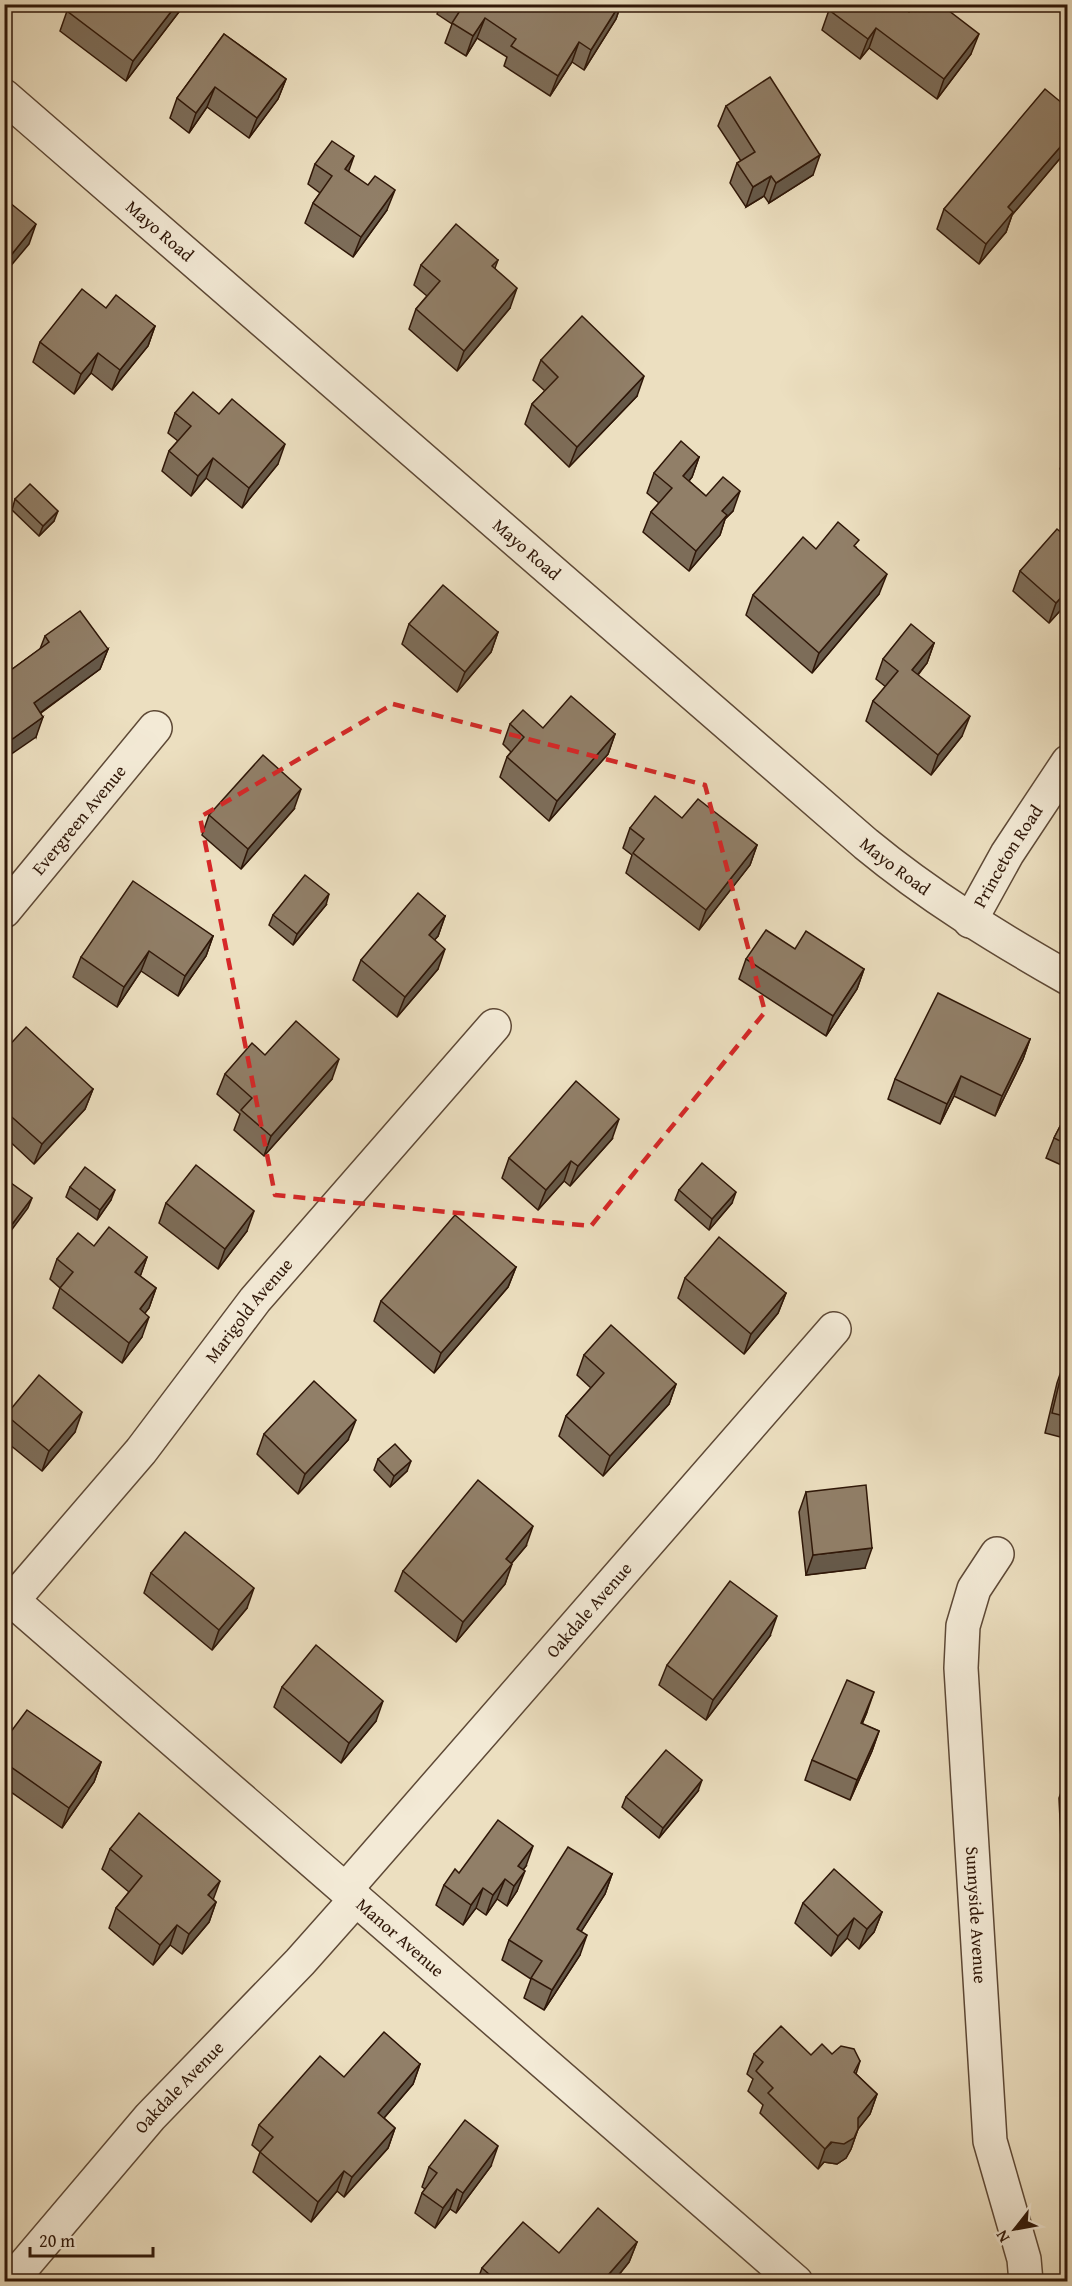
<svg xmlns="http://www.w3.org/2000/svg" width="1072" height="2286" viewBox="0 0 1072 2286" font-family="'Gentium Book Plus',serif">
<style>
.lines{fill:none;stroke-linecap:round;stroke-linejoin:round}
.minor-casing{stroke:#5e4936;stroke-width:36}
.minor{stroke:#f3ead6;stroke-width:33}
.wall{fill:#7d6d59;stroke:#2f1708;stroke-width:1.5}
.shaded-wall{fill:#665949;stroke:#2f1708;stroke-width:1.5}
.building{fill:#917f68;stroke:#2f1708;stroke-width:1.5}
.marked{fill:none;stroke:#d62828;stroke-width:4.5;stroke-dasharray:12 8;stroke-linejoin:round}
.labels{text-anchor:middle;stroke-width:5;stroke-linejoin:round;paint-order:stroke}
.street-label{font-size:18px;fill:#2f1708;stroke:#f3ead6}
</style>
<rect width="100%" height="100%" fill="#ecdfc0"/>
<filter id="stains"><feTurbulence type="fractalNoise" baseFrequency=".00333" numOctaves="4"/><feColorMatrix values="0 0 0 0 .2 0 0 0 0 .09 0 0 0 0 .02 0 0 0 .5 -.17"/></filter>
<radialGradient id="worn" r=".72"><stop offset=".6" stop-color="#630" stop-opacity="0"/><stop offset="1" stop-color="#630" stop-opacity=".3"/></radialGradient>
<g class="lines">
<defs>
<g id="minor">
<path id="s1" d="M4,96L866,844C929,896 996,937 1068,978"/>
<path id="s2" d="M4,911L155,728"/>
<path id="s3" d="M970,921L1007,854L1068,762"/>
<path id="s4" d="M997,1554L974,1589L963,1626L961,1668L990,2141L1024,2259L1026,2282"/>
<path id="s5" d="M4,1593L796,2282"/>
<path id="s6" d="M12,1601L141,1451L255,1300L494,1026"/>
<path id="s7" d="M346,1889L834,1329"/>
<path id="s8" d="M10,2282L150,2117L300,1962L356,1899"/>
</g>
</defs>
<use href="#minor" class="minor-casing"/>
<use href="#minor" class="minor"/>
</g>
<g class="wall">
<path d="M72,4H183L182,8L126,81L60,31L67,11Z"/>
<path d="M441,4H621L616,19L584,70L572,62L550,96L504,66L507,57L477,38L466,56L445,43L452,24L437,14Z"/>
<path d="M829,10L909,12L971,54L937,99L869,48L860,59L822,30Z"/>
<path d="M224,34L286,79L278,99L249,138L207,107L189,133L170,118L177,98Z"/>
<path d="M726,106L813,175L769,203L764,196L746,207L730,183L737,163L741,161L718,126Z"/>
<path d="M1068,108V149L1012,215L1006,232L979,264L937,229L944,209Z"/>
<path d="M315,164L349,172L387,210L353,257L305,223L313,203L320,193L308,184Z"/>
<path d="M498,260L495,268L510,308L457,371L409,329L416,309L427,296L414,285L421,265Z"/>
<path d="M106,308L155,326L148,346L112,390L91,373L74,394L33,362L40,342Z"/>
<path d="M541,360L637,396L569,467L525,424L532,404L545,391L533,380Z"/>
<path d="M175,413L278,464L242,508L206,478L191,496L162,471L169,451L178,441L168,433Z"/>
<path d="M1068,448V474L1060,469Z"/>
<path d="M699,457L692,477L689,481L706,496L733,511L725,519L720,535L689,571L643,532L651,512L659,503L647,493L654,473Z"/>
<path d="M15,499L54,521L39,536L12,510Z"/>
<path d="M1068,538V602L1049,623L1013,591L1020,571Z"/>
<path d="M856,547L879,594L812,673L746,615L753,595L816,549Z"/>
<path d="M409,624L498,632L491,652L457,692L402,644Z"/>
<path d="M45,636L108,649L100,669L41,713L36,737L11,670L40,649Z"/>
<path d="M934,643L927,663L918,675L962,736L931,775L866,721L873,701L886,687L876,679L883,659Z"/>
<path d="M510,724L543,728L615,734L608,754L549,821L500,777L507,757L511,752L503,744Z"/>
<path d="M294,809L241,869L202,835L209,815Z"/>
<path d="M682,818L757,845L750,865L699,930L626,873L632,855L623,848L630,828Z"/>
<path d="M326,905L293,945L269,925L273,915Z"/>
<path d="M445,916L438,936L434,940L438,969L397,1017L353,980L361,960Z"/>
<path d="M213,936L206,956L178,996L141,971L117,1007L73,977L81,957Z"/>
<path d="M795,949L864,969L857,989L826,1036L739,979L746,959Z"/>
<path d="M1030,1039L1023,1059L995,1116L954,1096L940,1124L888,1099L895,1079Z"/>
<path d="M4,1051L93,1089L85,1109L34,1164L4,1136Z"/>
<path d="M265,1055L332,1079L264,1156L234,1130L240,1114L217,1094L225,1074Z"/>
<path d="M1068,1111V1168L1046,1158L1054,1138Z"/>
<path d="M612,1139L570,1186L564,1181L538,1210L502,1178L509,1158Z"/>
<path d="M70,1187L111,1200L97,1220L66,1197Z"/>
<path d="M679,1190L732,1203L709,1230L675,1200Z"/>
<path d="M166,1203L247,1231L218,1269L159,1223Z"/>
<path d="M94,1246L147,1257L140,1276L156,1288L149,1308L145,1313L142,1337L122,1363L53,1308L60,1288L50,1279L57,1259Z"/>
<path d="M516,1267L508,1287L434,1373L374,1321L381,1301Z"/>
<path d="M685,1278L786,1293L778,1313L744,1354L678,1298Z"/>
<path d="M584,1355L676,1384L669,1404L603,1476L559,1436L566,1416L591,1388L577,1375Z"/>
<path d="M1064,1363L1068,1364V1439L1045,1433L1057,1383Z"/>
<path d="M6,1415L75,1432L42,1471L4,1440V1418Z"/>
<path d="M264,1434L348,1440L298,1494L257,1454Z"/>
<path d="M378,1459L407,1471L390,1487L374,1470Z"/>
<path d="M806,1492L865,1568L806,1575L799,1512Z"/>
<path d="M526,1546L511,1564L505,1584L456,1642L395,1591L403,1571Z"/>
<path d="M151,1573L247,1608L212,1650L144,1593Z"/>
<path d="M770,1636L706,1720L659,1685L667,1665Z"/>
<path d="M282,1687L376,1721L341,1763L274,1707Z"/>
<path d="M867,1712L862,1724L879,1731L872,1751L850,1800L805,1780L812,1760Z"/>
<path d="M4,1741L101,1762L94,1782L62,1828L4,1787Z"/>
<path d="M1066,1778H1068V1860L1062,1861L1059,1798Z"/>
<path d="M698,1791L659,1838L622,1807L626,1797Z"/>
<path d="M110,1849L213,1899L216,1902L209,1922L182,1954L170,1945L153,1965L109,1928L116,1908L129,1892L102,1869Z"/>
<path d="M526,1866L523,1870L517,1891L507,1906L497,1899L486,1915L476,1908L463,1925L436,1905L444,1885L459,1873Z"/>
<path d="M612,1874L605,1894L581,1931L580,1955L544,2010L524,1998L531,1979L502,1960L509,1940Z"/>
<path d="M803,1903L882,1912L874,1932L859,1949L847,1938L831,1956L795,1923Z"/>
<path d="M754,2054L811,2055L832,2054L860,2061L856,2074L877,2094L870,2114L858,2129L851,2149L846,2158L837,2164L824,2162L818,2169L760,2113L763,2105L748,2091L753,2079L747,2074Z"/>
<path d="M420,2064L413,2084L384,2118L395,2128L388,2148L344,2197L337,2191L311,2222L253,2172L260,2152L252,2145L259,2125L344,2077Z"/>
<path d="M491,2166L456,2213L450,2209L435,2228L415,2213L422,2193L425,2189L422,2187L429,2167Z"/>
<path d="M637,2242L629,2262L613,2282H477L482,2268L559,2253Z"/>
</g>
<g class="shaded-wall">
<path d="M177,4H183L182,8L126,81L133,61Z"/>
<path d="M620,4H621L616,19L584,70L591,50Z"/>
<path d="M485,18L477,38L466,56L473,36Z"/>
<path d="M876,28L869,48L860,59L868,39Z"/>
<path d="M979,34L971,54L937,99L944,79Z"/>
<path d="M579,42L572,62L550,96L558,76Z"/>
<path d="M286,79L278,99L249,138L257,118Z"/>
<path d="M215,87L207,107L189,133L196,113Z"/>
<path d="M1068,138V149L1012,215L1006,232L979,264L986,244L1008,207Z"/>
<path d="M820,155L813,175L769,203L776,183Z"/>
<path d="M354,156L347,176L345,169Z"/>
<path d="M771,176L764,196L746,207L753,187Z"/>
<path d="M395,190L387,210L353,257L361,237Z"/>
<path d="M36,224L29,244L4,274V264Z"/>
<path d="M517,288L510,308L457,371L464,351Z"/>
<path d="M155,326L148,346L112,390L120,370Z"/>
<path d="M98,353L91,373L74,394L81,374Z"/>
<path d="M644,376L637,396L569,467L577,447Z"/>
<path d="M285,444L278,464L242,508L249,488Z"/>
<path d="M699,457L692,477L676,496L683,476Z"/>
<path d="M213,458L206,478L191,496L198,476Z"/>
<path d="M740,491L733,511L725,519L720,535L689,571L696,551L722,511Z"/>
<path d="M58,511L54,521L39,536L43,526Z"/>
<path d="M887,574L879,594L812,673L819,653Z"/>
<path d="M1068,590V602L1049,623L1056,603Z"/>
<path d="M498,632L491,652L457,692L465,672Z"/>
<path d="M934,643L927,663L905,690L912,670Z"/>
<path d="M108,649L100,669L26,723L34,703Z"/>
<path d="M970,716L962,736L931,775L938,755Z"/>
<path d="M43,717L36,737L4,759V745Z"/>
<path d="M615,734L608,754L549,821L557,801Z"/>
<path d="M301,789L294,809L241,869L248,849Z"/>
<path d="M757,845L750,865L699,930L706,910Z"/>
<path d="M329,894L326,905L293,945L297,934Z"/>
<path d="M445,916L438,936L421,955L429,935Z"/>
<path d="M213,936L206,956L178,996L185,976Z"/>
<path d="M445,949L438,969L397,1017L405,997Z"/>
<path d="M149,951L141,971L117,1007L124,987Z"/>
<path d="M864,969L857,989L826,1036L833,1016Z"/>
<path d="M1030,1039L1023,1059L995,1116L1002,1096Z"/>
<path d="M339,1059L332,1079L264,1156L271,1136Z"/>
<path d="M961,1076L954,1096L940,1124L947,1104Z"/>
<path d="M93,1089L85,1109L34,1164L42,1144Z"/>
<path d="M619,1119L612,1139L570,1186L578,1166Z"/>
<path d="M571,1161L564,1181L538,1210L546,1190Z"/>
<path d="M115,1190L111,1200L97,1220L100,1210Z"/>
<path d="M736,1192L732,1203L709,1230L712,1219Z"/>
<path d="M32,1198L28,1208L4,1240L7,1231Z"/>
<path d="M254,1211L247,1231L218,1269L225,1249Z"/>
<path d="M147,1257L140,1277L135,1272Z"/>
<path d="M516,1267L508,1287L434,1373L441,1353Z"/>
<path d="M156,1288L149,1308L132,1329L140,1309Z"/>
<path d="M786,1293L778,1313L744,1354L751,1334Z"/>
<path d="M149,1317L142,1337L122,1363L129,1343Z"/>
<path d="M676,1384L669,1404L603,1476L610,1456Z"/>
<path d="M82,1412L75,1432L42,1471L49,1451Z"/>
<path d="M356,1420L348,1440L298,1494L305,1474Z"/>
<path d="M411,1461L407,1471L390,1487L394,1476Z"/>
<path d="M533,1526L526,1546L498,1579L506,1559Z"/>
<path d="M872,1548L865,1568L806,1575L813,1555Z"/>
<path d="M512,1564L505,1584L456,1642L463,1622Z"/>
<path d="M254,1588L247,1608L212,1650L219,1630Z"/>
<path d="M777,1616L770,1636L706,1720L713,1700Z"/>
<path d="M874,1692L867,1712L854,1743L861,1723Z"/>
<path d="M383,1701L376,1721L341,1763L349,1743Z"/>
<path d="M879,1731L872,1751L850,1800L857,1780Z"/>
<path d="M101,1762L94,1782L62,1828L69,1808Z"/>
<path d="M702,1780L698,1791L659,1838L663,1828Z"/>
<path d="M533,1846L526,1866L512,1884L518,1866Z"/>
<path d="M1068,1846V1860L1062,1861Z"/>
<path d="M525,1871L517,1891L507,1906L514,1886Z"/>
<path d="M612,1874L605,1894L570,1949L577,1929Z"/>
<path d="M505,1879L497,1899L486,1915L493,1895Z"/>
<path d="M220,1881L213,1900L208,1895Z"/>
<path d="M483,1888L476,1908L463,1925L471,1905Z"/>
<path d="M216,1902L209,1922L182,1954L189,1934Z"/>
<path d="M882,1912L874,1932L859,1949L867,1929Z"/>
<path d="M854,1918L847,1938L831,1956L838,1936Z"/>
<path d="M177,1925L170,1945L153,1965L160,1945Z"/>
<path d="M587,1935L580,1955L544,2010L552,1990Z"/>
<path d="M420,2064L413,2084L371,2133L378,2113Z"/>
<path d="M877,2094L870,2114L858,2129L851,2149L846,2158L837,2164L824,2162L818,2169L825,2149L858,2118Z"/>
<path d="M395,2128L388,2148L344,2197L352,2177Z"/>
<path d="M498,2146L491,2166L456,2213L463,2193Z"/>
<path d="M344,2171L337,2191L311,2222L318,2202Z"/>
<path d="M457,2189L450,2209L435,2228L443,2208Z"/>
<path d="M637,2242L629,2262L613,2282H602Z"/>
</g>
<g class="building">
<path d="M72,4H177L133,61L67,11Z"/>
<path d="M461,4H620L591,50L579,42L558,76L511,46L516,39L485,18L473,36L452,23L463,6Z"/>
<path d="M833,4H899L909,12L915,4H940L979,34L944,79L876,28L868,39L829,10Z"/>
<path d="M224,34L286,79L257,118L215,87L196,113L177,98Z"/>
<path d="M770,77L820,155L776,183L771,176L753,187L737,163L755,152L726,106Z"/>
<path d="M1045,89L1068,108V138L1008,207L1013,212L986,244L944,209Z"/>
<path d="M332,141L354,156L345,169L368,185L375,176L395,190L361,237L313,203L332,176L315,164Z"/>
<path d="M4,198L36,224L4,264Z"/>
<path d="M456,224L498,260L492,266L517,288L464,351L416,309L440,281L421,265Z"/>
<path d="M82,289L106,308L116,295L155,326L120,370L98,353L81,374L40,342Z"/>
<path d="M582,316L644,376L577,447L532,404L558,377L541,360Z"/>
<path d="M193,392L219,414L232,399L285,444L249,488L213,458L198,476L169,451L191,426L175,413Z"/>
<path d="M681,441L699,457L683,476L706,496L723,477L740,491L722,511L727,515L696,551L651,512L672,488L654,473Z"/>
<path d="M30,484L58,511L43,526L15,499Z"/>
<path d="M838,522L859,540L854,546L887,574L819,653L753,595L803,537L816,549Z"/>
<path d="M1057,529L1068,538V590L1056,603L1020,571Z"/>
<path d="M443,585L498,632L465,672L409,624Z"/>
<path d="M80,611L108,649L34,703L43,717L4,745V666L7,664L11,670L49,642L45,636Z"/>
<path d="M911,624L934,643L912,670L970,716L938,755L873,701L898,671L883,659Z"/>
<path d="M571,696L615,734L557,801L507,757L524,737L510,724L523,710L543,728Z"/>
<path d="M263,755L301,789L248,849L209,815Z"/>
<path d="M655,796L682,818L698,799L757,845L706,910L633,853L644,839L630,828Z"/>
<path d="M305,875L329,894L297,934L273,915Z"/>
<path d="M133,881L213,936L185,976L149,951L124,987L81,957Z"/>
<path d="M418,893L445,916L429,935L445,949L405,997L361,960Z"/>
<path d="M766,930L795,949L806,931L864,969L833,1016L746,959Z"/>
<path d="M938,993L1030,1039L1002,1096L961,1076L947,1104L895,1079Z"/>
<path d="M296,1021L339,1059L271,1136L241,1110L252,1098L225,1074L252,1043L265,1055Z"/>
<path d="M26,1027L93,1089L42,1144L4,1110V1051Z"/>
<path d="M576,1081L619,1119L578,1166L571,1161L546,1190L509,1158Z"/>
<path d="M1068,1111V1145L1054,1138Z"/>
<path d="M702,1163L736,1192L712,1219L679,1190Z"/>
<path d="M196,1165L254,1211L225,1249L166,1203Z"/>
<path d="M85,1167L115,1190L100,1210L70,1187Z"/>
<path d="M4,1178L32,1198L7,1231L4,1229Z"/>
<path d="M455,1215L516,1267L441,1353L381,1301Z"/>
<path d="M109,1227L147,1257L135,1272L156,1288L140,1309L149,1317L129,1343L60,1288L73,1272L57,1259L78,1233L94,1246Z"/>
<path d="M719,1237L786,1293L751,1334L685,1278Z"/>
<path d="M611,1325L676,1384L610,1456L566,1416L604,1373L584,1355Z"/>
<path d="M1064,1363L1068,1364V1417L1052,1413Z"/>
<path d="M39,1375L82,1412L49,1451L6,1415Z"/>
<path d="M314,1381L356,1420L305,1474L264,1434Z"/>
<path d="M395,1444L411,1461L394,1476L378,1459Z"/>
<path d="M478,1480L533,1526L506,1559L512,1564L463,1622L403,1571Z"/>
<path d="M866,1485L872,1548L813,1555L806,1492Z"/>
<path d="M185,1532L254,1588L219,1630L151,1573Z"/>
<path d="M730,1581L777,1616L713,1700L667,1665Z"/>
<path d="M316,1645L383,1701L349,1743L282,1687Z"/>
<path d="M847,1680L874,1692L861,1723L879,1731L857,1780L812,1760Z"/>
<path d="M27,1710L101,1762L69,1808L4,1762V1741Z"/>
<path d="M666,1750L702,1780L663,1828L626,1797Z"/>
<path d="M1066,1778H1068V1803Z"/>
<path d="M139,1813L220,1881L208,1895L216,1902L189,1934L177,1925L160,1945L116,1908L142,1876L110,1849Z"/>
<path d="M498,1820L533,1846L518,1866L525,1871L514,1886L505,1879L493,1895L483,1888L471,1905L444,1885L455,1869L459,1873Z"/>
<path d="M568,1847L612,1874L577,1929L587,1935L552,1990L531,1978L542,1961L509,1940Z"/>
<path d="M834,1869L882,1912L867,1929L854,1918L838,1936L803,1903Z"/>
<path d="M781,2026L811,2055L822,2044L832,2054L841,2046L854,2049L860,2061L854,2072L877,2094L858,2118V2129L854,2138L844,2144L831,2142L825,2149L768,2093L773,2088L756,2071L763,2062L754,2054Z"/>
<path d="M384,2032L420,2064L378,2113L395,2128L352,2177L344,2171L318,2202L260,2152L273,2137L259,2125L320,2056L344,2077Z"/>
<path d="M465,2120L498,2146L463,2193L457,2189L443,2208L422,2193L437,2173L429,2167Z"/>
<path d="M598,2208L637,2242L602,2282H498L482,2268L523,2222L559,2253Z"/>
</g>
<path class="marked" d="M393,704L705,785L765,1012L591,1226L275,1195L200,817Z"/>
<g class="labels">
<g class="street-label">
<text dy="6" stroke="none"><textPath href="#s1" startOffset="206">Mayo Road</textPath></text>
<text dy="6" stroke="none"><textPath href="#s1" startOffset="692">Mayo Road</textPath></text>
<text dy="6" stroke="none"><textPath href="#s2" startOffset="118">Evergreen Avenue</textPath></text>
<text dy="6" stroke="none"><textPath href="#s3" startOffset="75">Princeton Road</textPath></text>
<text dy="6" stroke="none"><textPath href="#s1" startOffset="1178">Mayo Road</textPath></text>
<text dy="6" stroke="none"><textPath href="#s6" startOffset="375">Marigold Avenue</textPath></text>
<text dy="6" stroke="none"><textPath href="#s7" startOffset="370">Oakdale Avenue</textPath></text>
<text dy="6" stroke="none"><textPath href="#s4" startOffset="370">Sunnyside Avenue</textPath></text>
<text dy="6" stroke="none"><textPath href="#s5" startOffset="525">Manor Avenue</textPath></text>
<text dy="6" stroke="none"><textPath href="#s8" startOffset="258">Oakdale Avenue</textPath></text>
</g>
</g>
<rect width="1072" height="2286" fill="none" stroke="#ecdfc0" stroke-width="24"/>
<rect x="6" y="6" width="1060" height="2274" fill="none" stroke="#2f1708" stroke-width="3"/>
<rect x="12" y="12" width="1048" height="2262" fill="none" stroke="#2f1708" stroke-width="1.5"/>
<g transform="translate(1015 2229) rotate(239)" stroke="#f3ead6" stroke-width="4.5" paint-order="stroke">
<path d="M0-4.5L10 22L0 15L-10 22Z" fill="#2f1708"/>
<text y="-9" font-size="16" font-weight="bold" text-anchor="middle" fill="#2f1708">N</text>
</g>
<path d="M30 2247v9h123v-9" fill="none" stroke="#2f1708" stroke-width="3"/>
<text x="39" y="2247" font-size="18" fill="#2f1708" stroke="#f3ead6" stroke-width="4.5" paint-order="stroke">20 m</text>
<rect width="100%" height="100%" filter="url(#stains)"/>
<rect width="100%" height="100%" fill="url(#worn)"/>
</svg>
